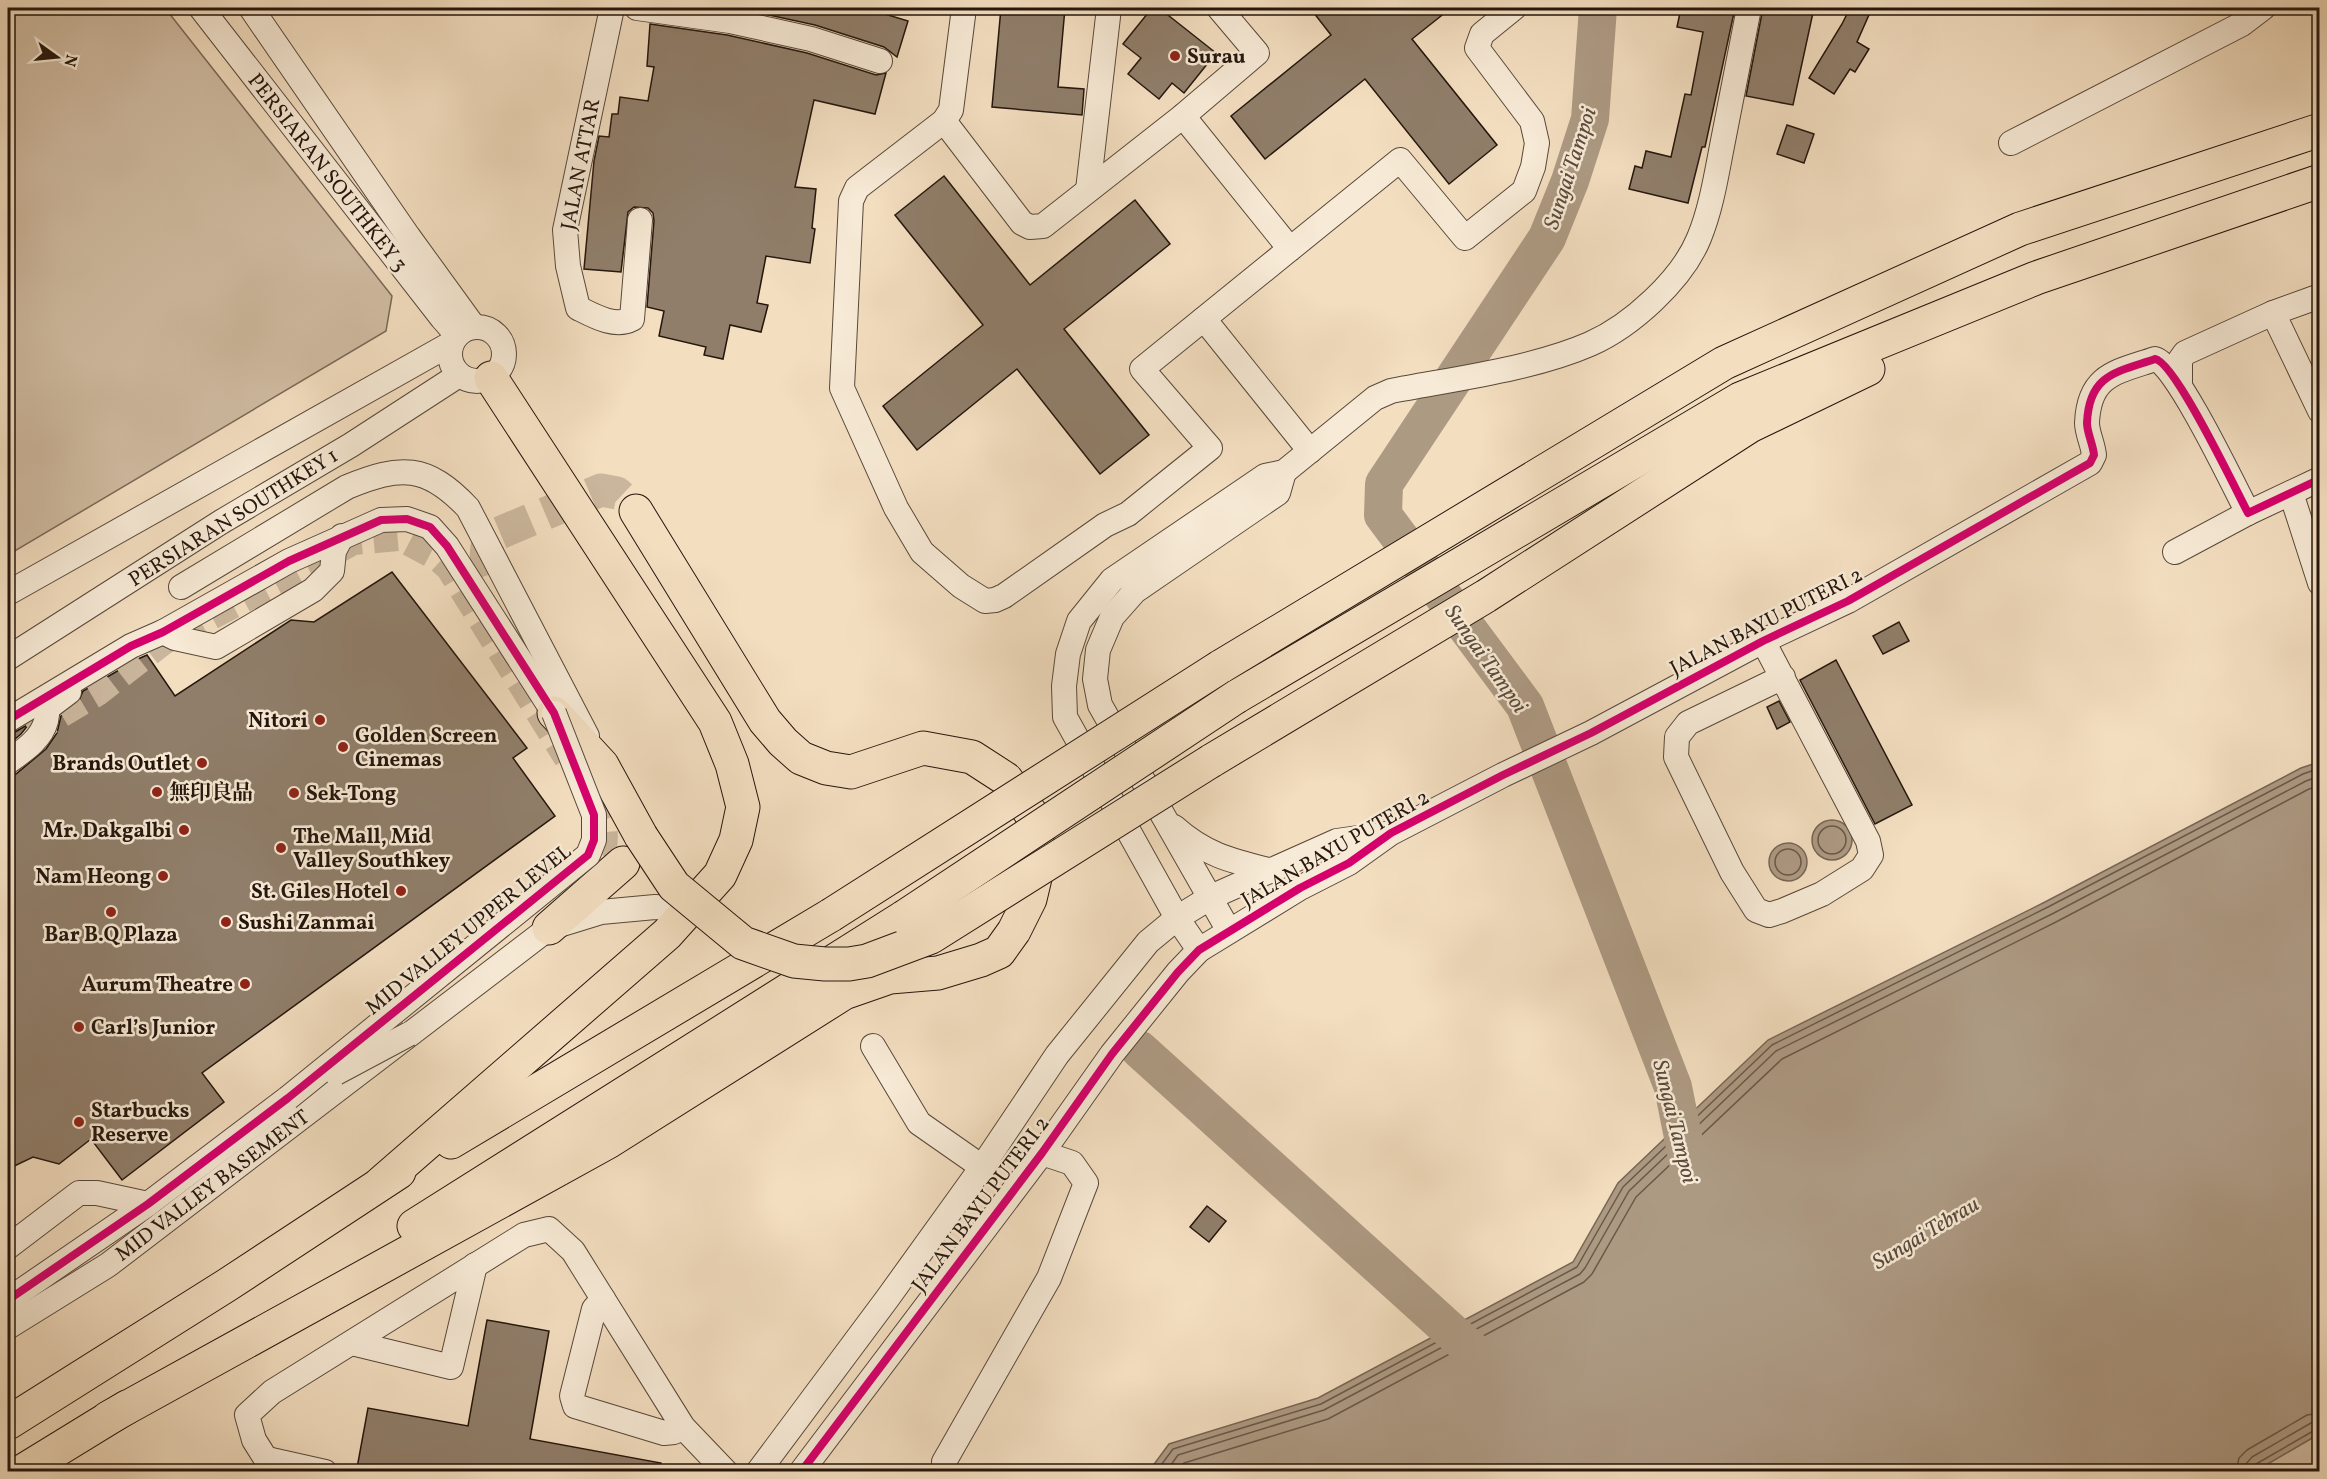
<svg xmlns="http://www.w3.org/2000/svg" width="2327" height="1479" viewBox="0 0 2327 1479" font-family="Vollkorn,'Noto Serif SC',serif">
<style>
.green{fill:#d0bca2;stroke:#7a6958;stroke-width:1.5}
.water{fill:#ad9a83;stroke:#776554;stroke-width:1.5}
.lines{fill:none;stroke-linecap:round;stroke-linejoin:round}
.shore{stroke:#695848;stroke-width:1.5}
.river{stroke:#ad9a83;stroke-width:38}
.building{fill:#907e6a;stroke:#25160d;stroke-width:1.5}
.minor-tunnel{stroke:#cab69c;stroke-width:24;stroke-dasharray:24 12;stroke-linecap:butt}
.highway-tunnel{stroke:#cab69c;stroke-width:33;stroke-dasharray:33 16;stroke-linecap:butt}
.minor-casing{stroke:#58483a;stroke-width:26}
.highway-casing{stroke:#25160d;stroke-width:35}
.minor{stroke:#f7ead6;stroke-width:24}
.highway{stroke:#f3dec0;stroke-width:33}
.minor-bridge-casing{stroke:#58483a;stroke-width:26;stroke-linecap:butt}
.highway-bridge-casing{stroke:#25160d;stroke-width:35;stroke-linecap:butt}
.minor-bridge{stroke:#f7ead6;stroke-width:24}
.highway-bridge{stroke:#f3dec0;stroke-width:33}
.cycleway-casing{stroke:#f7ead6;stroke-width:11}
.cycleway{stroke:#d6006c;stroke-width:8}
.poi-dot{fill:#8f2418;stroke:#f7ead6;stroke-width:2}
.labels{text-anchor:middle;stroke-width:5;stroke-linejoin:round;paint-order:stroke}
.poi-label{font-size:21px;font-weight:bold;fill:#25160d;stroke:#f7ead6;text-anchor:start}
.street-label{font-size:21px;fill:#25160d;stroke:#f7ead6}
.water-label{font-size:22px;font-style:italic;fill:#5b4b3c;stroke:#f7ead6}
</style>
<rect width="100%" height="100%" fill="#f3dec0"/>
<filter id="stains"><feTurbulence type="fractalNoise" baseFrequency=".00333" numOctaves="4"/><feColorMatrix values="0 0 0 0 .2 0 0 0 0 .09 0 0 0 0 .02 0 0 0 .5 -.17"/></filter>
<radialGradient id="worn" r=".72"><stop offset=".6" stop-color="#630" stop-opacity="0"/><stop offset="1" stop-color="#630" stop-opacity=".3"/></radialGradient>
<g class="green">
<path d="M8,8H165L392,296L386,331L8,555Z"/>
<path d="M2319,1434V1471H2254Z"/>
</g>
<g class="water">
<path d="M2319,762V1434L2254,1472L1149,1471L1169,1444L1318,1398L1573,1262L1618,1183L1768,1040L2045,902L2301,768Z"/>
<circle cx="1832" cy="840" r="20"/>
<circle cx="1788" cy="862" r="19"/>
</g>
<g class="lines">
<g class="shore">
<circle cx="1832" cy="840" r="14"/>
<circle cx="1788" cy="862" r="13"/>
<path d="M1156,1472L1173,1449L1321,1404L1577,1267L1623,1187L1772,1045L2048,907L2303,774L2320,768"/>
<path d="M1166,1472L1178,1455L1324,1410L1580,1274L1585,1268L1629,1191L1776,1051L2052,914L2306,781L2320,776"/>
<path d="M1177,1472L1184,1463L1328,1419L1584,1282L1592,1274L1636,1197L1782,1059L2056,922L2309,789L2320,786"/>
<path d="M2236,1472L2239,1458L2247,1450L2307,1415L2320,1413"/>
<path d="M2245,1472L2246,1464L2252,1457L2311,1423L2320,1422"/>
<path d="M2253,1472L2256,1464L2315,1430L2320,1429"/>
</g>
<g class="river">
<path d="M1598,8L1590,119L1570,181L1547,238L1384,484L1383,515L1525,706L1673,1087L1690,1172"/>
<path d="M1140,1050L1486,1363"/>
</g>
</g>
<g class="building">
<path d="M736,8H865L908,21L897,57L884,47L815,25Z"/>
<path d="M1001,8H1065L1058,87L1084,89L1082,115L992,107Z"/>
<path d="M1152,8H1159L1216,53L1184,93L1172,83L1159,99L1128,74L1141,58L1123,44Z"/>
<path d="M1310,8H1451L1412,39L1497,145L1449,184L1365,79L1265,159L1231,116L1331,35Z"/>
<path d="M1681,8H1735L1705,147H1702L1688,203L1629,189L1635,166L1642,168L1646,151L1671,157L1685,94L1691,95L1703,32L1677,27Z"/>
<path d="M1763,8H1814L1793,105L1746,96Z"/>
<path d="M1850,8H1872L1857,42L1869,49L1855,72L1850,69L1834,94L1809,78L1842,24Z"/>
<path d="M650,24L727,35L807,53L876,75L886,73L875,114L814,100L795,187L816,189L812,228L815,229L810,263L766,256L757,303L768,305L761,332L730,325L723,359L704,355L706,347L659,336L664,311L647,307L654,221L653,213L648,208L634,207L628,212L621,272L584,269L594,161L599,136L609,137L612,114H618L620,97L648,101L654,67L647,66Z"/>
<path d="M1787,125L1814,134L1804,163L1777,154Z"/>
<path d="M944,176L1030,285L1135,200L1170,244L1064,329L1149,435L1100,474L1017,369L917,450L883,406L983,325L895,215Z"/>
<path d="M392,572L527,748L513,758L555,816L202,1073L224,1102L122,1180L91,1139L59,1164L33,1157L8,1169V776L16,774L46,749L57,733L61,716L78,703L83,691L138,659L147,655L175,696L291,620L314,622Z"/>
<path d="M1899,622L1909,641L1883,654L1873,636Z"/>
<path d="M1836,660L1912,805L1875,824L1800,680Z"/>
<path d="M1779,701L1790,722L1777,729L1767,707Z"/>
<path d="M29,724L21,734L8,745V736Z"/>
<path d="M1207,1206L1226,1221L1209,1242L1190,1227Z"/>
<path d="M487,1320L549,1331L530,1439L661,1463L660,1472H375L357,1468L368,1408L468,1426Z"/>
</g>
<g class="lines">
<g class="minor-tunnel">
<path d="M31,734L98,694L164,643L354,543L399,539L437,559L448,569L566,759"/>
<path d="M575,878L604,855C609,825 604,821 589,797"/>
</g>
<path class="highway-tunnel" d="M491,574C486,560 484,551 490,537L601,490L617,493L636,511"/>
<defs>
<g id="minor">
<path d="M201,8L442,318L457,335"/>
<path d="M251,8L408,236L474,327"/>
<path d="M612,8L565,230L568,266L578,308C594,316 615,328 632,319L640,220"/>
<path d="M637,8L730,21L811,39L880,61"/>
<path d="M964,8L951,110L944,121L857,188L851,201L842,388L896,508L922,552L961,586L985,601L995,600L1004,596L1105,525L1128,514L1210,448L1142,369L1290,249"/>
<path d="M1183,116L1290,249L1400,160L1465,238L1524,191L1533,167L1537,143L1532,121L1477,48L1482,34L1514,8"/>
<path d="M944,121L1022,223L1030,227L1043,226L1183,116L1257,53L1219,8"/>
<path d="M2011,143L2242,24L2263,8"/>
<path d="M1088,190L1109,8"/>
<path d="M2273,313L2320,411"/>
<path d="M1204,319L1310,451"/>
<circle cx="477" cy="354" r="27"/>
<path d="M2180,383V360L2185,353L2273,313L2320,296"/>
<path d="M2291,493L2320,583"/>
<path d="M2175,552L2248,513L2320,479"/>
<path d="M181,587L347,487C400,465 427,464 468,508L587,736"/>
<path d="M8,593L452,343"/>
<path d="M163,632L175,638L216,647L313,590L332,571L334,551L342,536"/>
<path d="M1763,641L1868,841L1871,855L1862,869L1822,894L1782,911L1769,915L1756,910L1732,872L1676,757L1677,737L1688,723L1783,677"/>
<path d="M8,658L221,522L351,445L459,375"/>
<path d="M8,720L131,646L163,632L289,561L381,520L407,519L430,527L447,546L554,713"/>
<path d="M8,762C23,751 41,740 46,721C47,716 47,711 49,707L69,692"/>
<path d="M1174,827C1205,855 1232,861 1272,871"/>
<path d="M1229,931L1100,705L1095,679L1098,650L1112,617L1135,591L1278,493L1284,472"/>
<path d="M1199,950L1177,918L1065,717L1064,686L1068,654L1079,621L1112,580L1265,476L1284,472L1375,398L1391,391C1453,379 1533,369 1590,344C1631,326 1682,280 1699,238C1711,209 1716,177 1722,146C1731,100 1740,54 1749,8"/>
<path d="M873,1046L919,1123L982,1167"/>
<path d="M8,1247L79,1193H97L148,1204"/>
<path d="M603,1299L594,1309L572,1396L575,1406L664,1433L674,1432L683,1427"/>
<path d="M8,1300L148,1204L288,1098"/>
<path d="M8,1327L108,1265L549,928L601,912L655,907L689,909"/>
<path d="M352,1343L451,1367L475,1265"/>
<path d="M267,1459L325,1472"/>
<path d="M944,1462L1049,1278L1086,1183L1072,1163L1042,1153"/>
<path d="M274,1472L254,1440L247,1415L272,1392L524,1235L549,1229L573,1251L683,1427L726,1472"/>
<path d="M758,1472L887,1299L982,1167L1057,1055L1148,942L1177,918L1211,897L1337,841L1386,834"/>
<path d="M801,1472L1042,1153L1112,1054L1178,972L1199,950L1300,888L1349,863L1391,833L1503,775L1591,733L1763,641L1848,601L2090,463L2094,455C2093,444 2087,433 2087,423C2089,374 2117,372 2155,359C2175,362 2235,488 2248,513"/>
</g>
<g id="highway">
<path d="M1220,667L1724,363L2020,229L2320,130"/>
<path d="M1236,697L1740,399L2036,278L2320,181"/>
<path d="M554,713L602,765L641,836"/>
<path d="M1211,761L1486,596L1750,426L1868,369"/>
<path d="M549,928L623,863"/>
<path d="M451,1142L831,915"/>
<path d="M381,1183L667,934L720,875L736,840L743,807L732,764L715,722L491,378"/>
<path d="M414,1226L904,917"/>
<path d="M108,1418L608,1142L844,993L890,977L938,973L981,960L999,952L1014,931L1030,899L1040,857L1032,815L1006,779L972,757L923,748L851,772L826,768L801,758L783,742L765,721L636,511"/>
<path d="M8,1423L227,1285L399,1172"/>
<path d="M21,1472L127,1407"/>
</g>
</defs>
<use href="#minor" class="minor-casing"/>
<use href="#highway" class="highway-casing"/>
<use href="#minor" class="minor"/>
<use href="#highway" class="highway"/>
<defs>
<g id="minor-bridge">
<path d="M336,1073L409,1034"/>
<path d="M288,1098L588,855L594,840V815L554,713"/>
</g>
<g id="highway-bridge">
<path d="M641,836L674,886L743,943L794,961L825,964H849L867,961L931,937L1211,761"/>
<path d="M831,915L1220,667"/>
<path d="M904,917L1236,697"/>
</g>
</defs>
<use href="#minor-bridge" class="minor-bridge-casing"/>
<use href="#highway-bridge" class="highway-bridge-casing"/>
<use href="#minor-bridge" class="minor-bridge"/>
<use href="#highway-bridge" class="highway-bridge"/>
<defs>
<g id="cycleway">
<path d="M8,720L131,646L163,632L289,561L381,520L407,519L430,527L447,546L554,713L594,815V840L588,855L288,1098L148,1204L8,1300"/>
<path d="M801,1472L1042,1153L1112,1054L1178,972L1199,950L1300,888L1349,863L1391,833L1503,775L1591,733L1763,641L1848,601L2090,463L2094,455C2093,444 2087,433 2087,423C2089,374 2117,372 2155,359C2175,362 2235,488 2248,513L2320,479"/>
</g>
</defs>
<use href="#cycleway" class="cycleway-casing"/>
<use href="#cycleway" class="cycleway"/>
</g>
<g class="poi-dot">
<circle cx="1175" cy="56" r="6"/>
<circle cx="320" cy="720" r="6"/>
<circle cx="343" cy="747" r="6"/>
<circle cx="202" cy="763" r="6"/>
<circle cx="157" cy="792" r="6"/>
<circle cx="294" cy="793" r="6"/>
<circle cx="184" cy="830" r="6"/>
<circle cx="281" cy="848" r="6"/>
<circle cx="163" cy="876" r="6"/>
<circle cx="401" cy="891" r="6"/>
<circle cx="111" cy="912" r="6"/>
<circle cx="226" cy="922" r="6"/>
<circle cx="245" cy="984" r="6"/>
<circle cx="79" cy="1027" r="6"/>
<circle cx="79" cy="1122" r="6"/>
</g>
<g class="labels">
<g class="poi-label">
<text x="1187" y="63">Surau</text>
<text x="308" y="727" text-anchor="end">Nitori</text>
<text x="355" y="742">Golden Screen<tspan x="355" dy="24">Cinemas</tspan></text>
<text x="190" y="770" text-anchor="end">Brands Outlet</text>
<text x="169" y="799">無印良品</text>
<text x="306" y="800">Sek-Tong</text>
<text x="172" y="837" text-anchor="end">Mr. Dakgalbi</text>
<text x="293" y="843">The Mall, Mid<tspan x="293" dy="24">Valley Southkey</tspan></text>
<text x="151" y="883" text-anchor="end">Nam Heong</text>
<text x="389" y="898" text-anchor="end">St. Giles Hotel</text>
<text x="238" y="929">Sushi Zanmai</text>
<text x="111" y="941" text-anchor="middle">Bar B.Q Plaza</text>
<text x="233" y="991" text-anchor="end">Aurum Theatre</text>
<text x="91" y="1034">Carl’s Junior</text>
<text x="91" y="1117">Starbucks<tspan x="91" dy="24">Reserve</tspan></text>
</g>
<g class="street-label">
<text transform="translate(580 164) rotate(-79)" y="7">JALAN ATTAR</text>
<text transform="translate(328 172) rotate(52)" y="7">PERSIARAN SOUTHKEY 3</text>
<text transform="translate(233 517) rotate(-32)" y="7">PERSIARAN SOUTHKEY 1</text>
<text transform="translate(1766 621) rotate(-27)" y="7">JALAN BAYU PUTERI 2</text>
<text transform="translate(1335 848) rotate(-30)" y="7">JALAN BAYU PUTERI 2</text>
<text transform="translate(468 929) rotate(-39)" y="7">MID VALLEY UPPER LEVEL</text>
<text transform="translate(212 1185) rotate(-37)" y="7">MID VALLEY BASEMENT</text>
<text transform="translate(980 1204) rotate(-53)" y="7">JALAN BAYU PUTERI 2</text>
</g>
<g class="water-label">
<text transform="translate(1569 168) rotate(-72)" y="8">Sungai Tampoi</text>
<text transform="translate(1487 658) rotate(55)" y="8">Sungai Tampoi</text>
<text transform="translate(1676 1121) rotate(76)" y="8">Sungai Tampoi</text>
<text transform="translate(1925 1232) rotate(-31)" y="8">Sungai Tebrau</text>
</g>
</g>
<rect width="2327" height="1479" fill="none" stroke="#f3dec0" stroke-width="30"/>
<rect x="9" y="9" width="2309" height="1461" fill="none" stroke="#25160d" stroke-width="3"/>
<rect x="15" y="15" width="2297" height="1449" fill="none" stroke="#25160d" stroke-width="1.5"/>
<g transform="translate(57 57) rotate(105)" stroke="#f7ead6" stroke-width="4.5" paint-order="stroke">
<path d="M0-4.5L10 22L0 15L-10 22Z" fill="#25160d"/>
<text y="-9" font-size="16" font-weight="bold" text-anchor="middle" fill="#25160d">N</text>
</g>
<rect width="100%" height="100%" filter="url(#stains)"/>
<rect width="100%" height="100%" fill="url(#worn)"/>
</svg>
